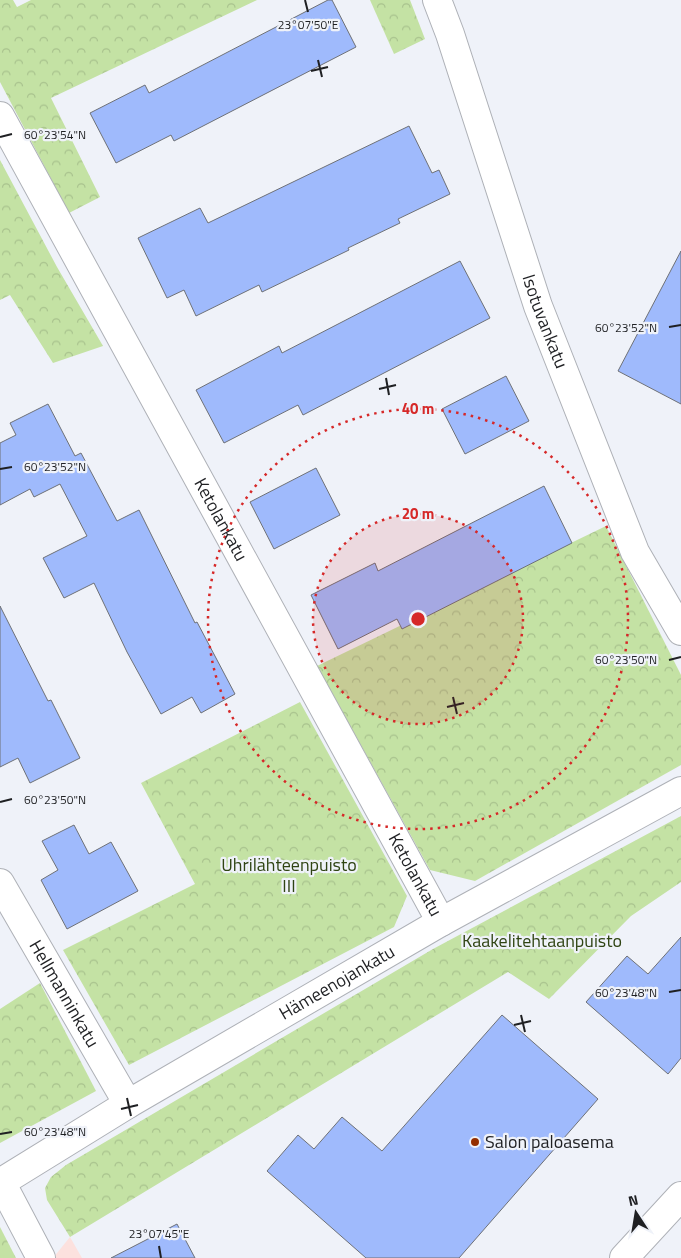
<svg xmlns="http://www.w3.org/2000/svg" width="681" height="1258" viewBox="0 0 681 1258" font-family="'Titillium Web',sans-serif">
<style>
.commercial{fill:#fce1de}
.park{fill:url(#park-crowns)}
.building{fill:#9fbafc;stroke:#6e7177}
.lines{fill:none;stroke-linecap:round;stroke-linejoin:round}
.minor-casing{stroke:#aeb1b7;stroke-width:30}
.minor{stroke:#fff;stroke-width:28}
.ticks{fill:none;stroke:#1f2023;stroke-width:2}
.ring{fill:none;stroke:#d62828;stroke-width:2.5;stroke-dasharray:2.5 5}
.poi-dot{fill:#942e00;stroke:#eff2f9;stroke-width:2}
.labels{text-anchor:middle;stroke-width:4.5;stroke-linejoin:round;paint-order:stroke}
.street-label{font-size:18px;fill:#1f2023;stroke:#eff2f9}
.park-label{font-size:18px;fill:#2f4413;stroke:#eff2f9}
.poi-label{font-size:18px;fill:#1f2023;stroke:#eff2f9;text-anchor:start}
.ticks-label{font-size:12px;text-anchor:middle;fill:#1f2023;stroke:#eff2f9;stroke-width:4.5;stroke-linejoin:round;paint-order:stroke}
.centre{fill:#d62828;stroke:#eff2f9;stroke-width:2.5}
.ring-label{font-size:15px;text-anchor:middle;font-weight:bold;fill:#d62828;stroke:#eff2f9;stroke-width:4.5;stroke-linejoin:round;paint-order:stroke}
</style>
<defs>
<pattern id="park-crowns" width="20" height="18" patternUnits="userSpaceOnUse" patternTransform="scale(1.25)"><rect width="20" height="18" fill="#c4e2a4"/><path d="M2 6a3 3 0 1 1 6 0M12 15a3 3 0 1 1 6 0" fill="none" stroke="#a8c28d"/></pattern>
</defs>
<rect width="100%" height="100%" fill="#eff2f9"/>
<path class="commercial" d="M70,1237L82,1258H53Z"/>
<g class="park">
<path d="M0,0H13L17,7L31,0H257L51,98L100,197L69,213L0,82Z"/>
<path d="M370,0H410L425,39L394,54Z"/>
<path d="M0,160L57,267L103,346L53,363L10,295L0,300Z"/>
<path d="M606,526L681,675V765L475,881L430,870L317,666Z"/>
<path d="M300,702L407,896L394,927L129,1065L63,950L195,884L141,783Z"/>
<path d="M681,816V882L631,916L549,999L508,972L70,1237L47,1200L45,1188L51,1177L66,1165L433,949Z"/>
<path d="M40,983L96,1091L0,1143V1009Z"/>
<path d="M0,1227L16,1258H0Z"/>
</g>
<g class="building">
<path d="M328,0H332L356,47L174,141L171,135L116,163L90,113L145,85L149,93Z"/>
<path d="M409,126L432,173L439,170L450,194L398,219L400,223L348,248L349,250L262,292L259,285L196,316L184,290L167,298L138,238L200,208L208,223Z"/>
<path d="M681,251V404L618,371Z"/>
<path d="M460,261L490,318L303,415L298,405L224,443L196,390L279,346L282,353Z"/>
<path d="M506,376L529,421L465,454L442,409Z"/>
<path d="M48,404L75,456L81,453L117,521L139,510L195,623L197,622L235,694L201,713L192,697L161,714L127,652L94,583L64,598L43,558L87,536L60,484L34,497L30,489L0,505V443L16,435L10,423Z"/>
<path d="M316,468L340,515L274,549L250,502Z"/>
<path d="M544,486L572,543L402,629L397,619L338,649L311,595L375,563L378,571Z"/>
<path d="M0,606L48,701L51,700L80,758L30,783L18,758L0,767Z"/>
<path d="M74,825L89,854L111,842L138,891L67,929L41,880L58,870L42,841Z"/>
<path d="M681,937V1058L668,1074L586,1002L627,956L648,974Z"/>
<path d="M502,1015L598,1099L459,1258H366L267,1171L298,1135L314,1149L342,1117L382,1151Z"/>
<path d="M177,1224L195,1258H111Z"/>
</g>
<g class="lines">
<defs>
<g id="minor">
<path id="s1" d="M437,0L450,34L538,306L635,552L681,631"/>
<path id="s2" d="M0,116L441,922"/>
<path id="s3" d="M0,883L128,1104"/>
<path d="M1,1182L41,1258"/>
<path id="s4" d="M0,1183L128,1104L441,922L681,791"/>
<path d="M624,1258L681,1196"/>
</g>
</defs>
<use href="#minor" class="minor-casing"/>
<use href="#minor" class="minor"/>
</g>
<path class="ticks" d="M305,0L308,12M318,60L322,77M311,71L328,67M0,137L12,134M669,327L681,325M386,378L389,395M379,389L396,385M0,469L12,467M669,660L681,657M453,697L457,714M447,707L464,703M0,802L12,799M669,992L681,990M521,1015L525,1032M514,1025L531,1021M127,1098L131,1116M121,1109L138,1105M0,1134L12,1132M159,1246L161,1258"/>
<circle cx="418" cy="619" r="105" fill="#d62828" fill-opacity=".12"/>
<g class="ring">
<circle cx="418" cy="619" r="105"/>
<circle cx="418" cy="619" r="210"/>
</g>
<circle class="poi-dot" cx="475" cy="1142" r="5"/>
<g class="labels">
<g class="street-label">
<text dy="6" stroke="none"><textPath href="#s1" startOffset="339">Isotuvankatu</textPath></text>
<text dy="6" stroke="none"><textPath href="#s2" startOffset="460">Ketolankatu</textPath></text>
<text dy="6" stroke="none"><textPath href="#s2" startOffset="865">Ketolankatu</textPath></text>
<text dy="6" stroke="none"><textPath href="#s4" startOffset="392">Hämeenojankatu</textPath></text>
<text dy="6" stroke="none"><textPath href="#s3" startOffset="128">Hellmanninkatu</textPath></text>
</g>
<g class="park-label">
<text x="289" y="871">Uhrilähteenpuisto<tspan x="289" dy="21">III</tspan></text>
<text x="542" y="947">Kaakelitehtaanpuisto</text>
</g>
<g class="poi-label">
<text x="485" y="1148">Salon paloasema</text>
</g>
</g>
<g class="ticks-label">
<text x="308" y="29">23°07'50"E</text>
<text x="55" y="139">60°23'54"N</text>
<text x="626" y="332">60°23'52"N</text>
<text x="55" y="471">60°23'52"N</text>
<text x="626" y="664">60°23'50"N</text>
<text x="55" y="804">60°23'50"N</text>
<text x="626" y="997">60°23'48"N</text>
<text x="55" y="1136">60°23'48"N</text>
<text x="159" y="1238">23°07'45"E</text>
</g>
<circle cx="418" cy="619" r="8" class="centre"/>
<g class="ring-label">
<text x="418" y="414">40 m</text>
<text x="418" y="519">20 m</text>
</g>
<g transform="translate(636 1213) rotate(348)" stroke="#eff2f9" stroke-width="4" paint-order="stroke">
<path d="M0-4L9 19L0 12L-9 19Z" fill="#1f2023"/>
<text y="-8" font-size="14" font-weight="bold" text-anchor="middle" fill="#1f2023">N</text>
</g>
</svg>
